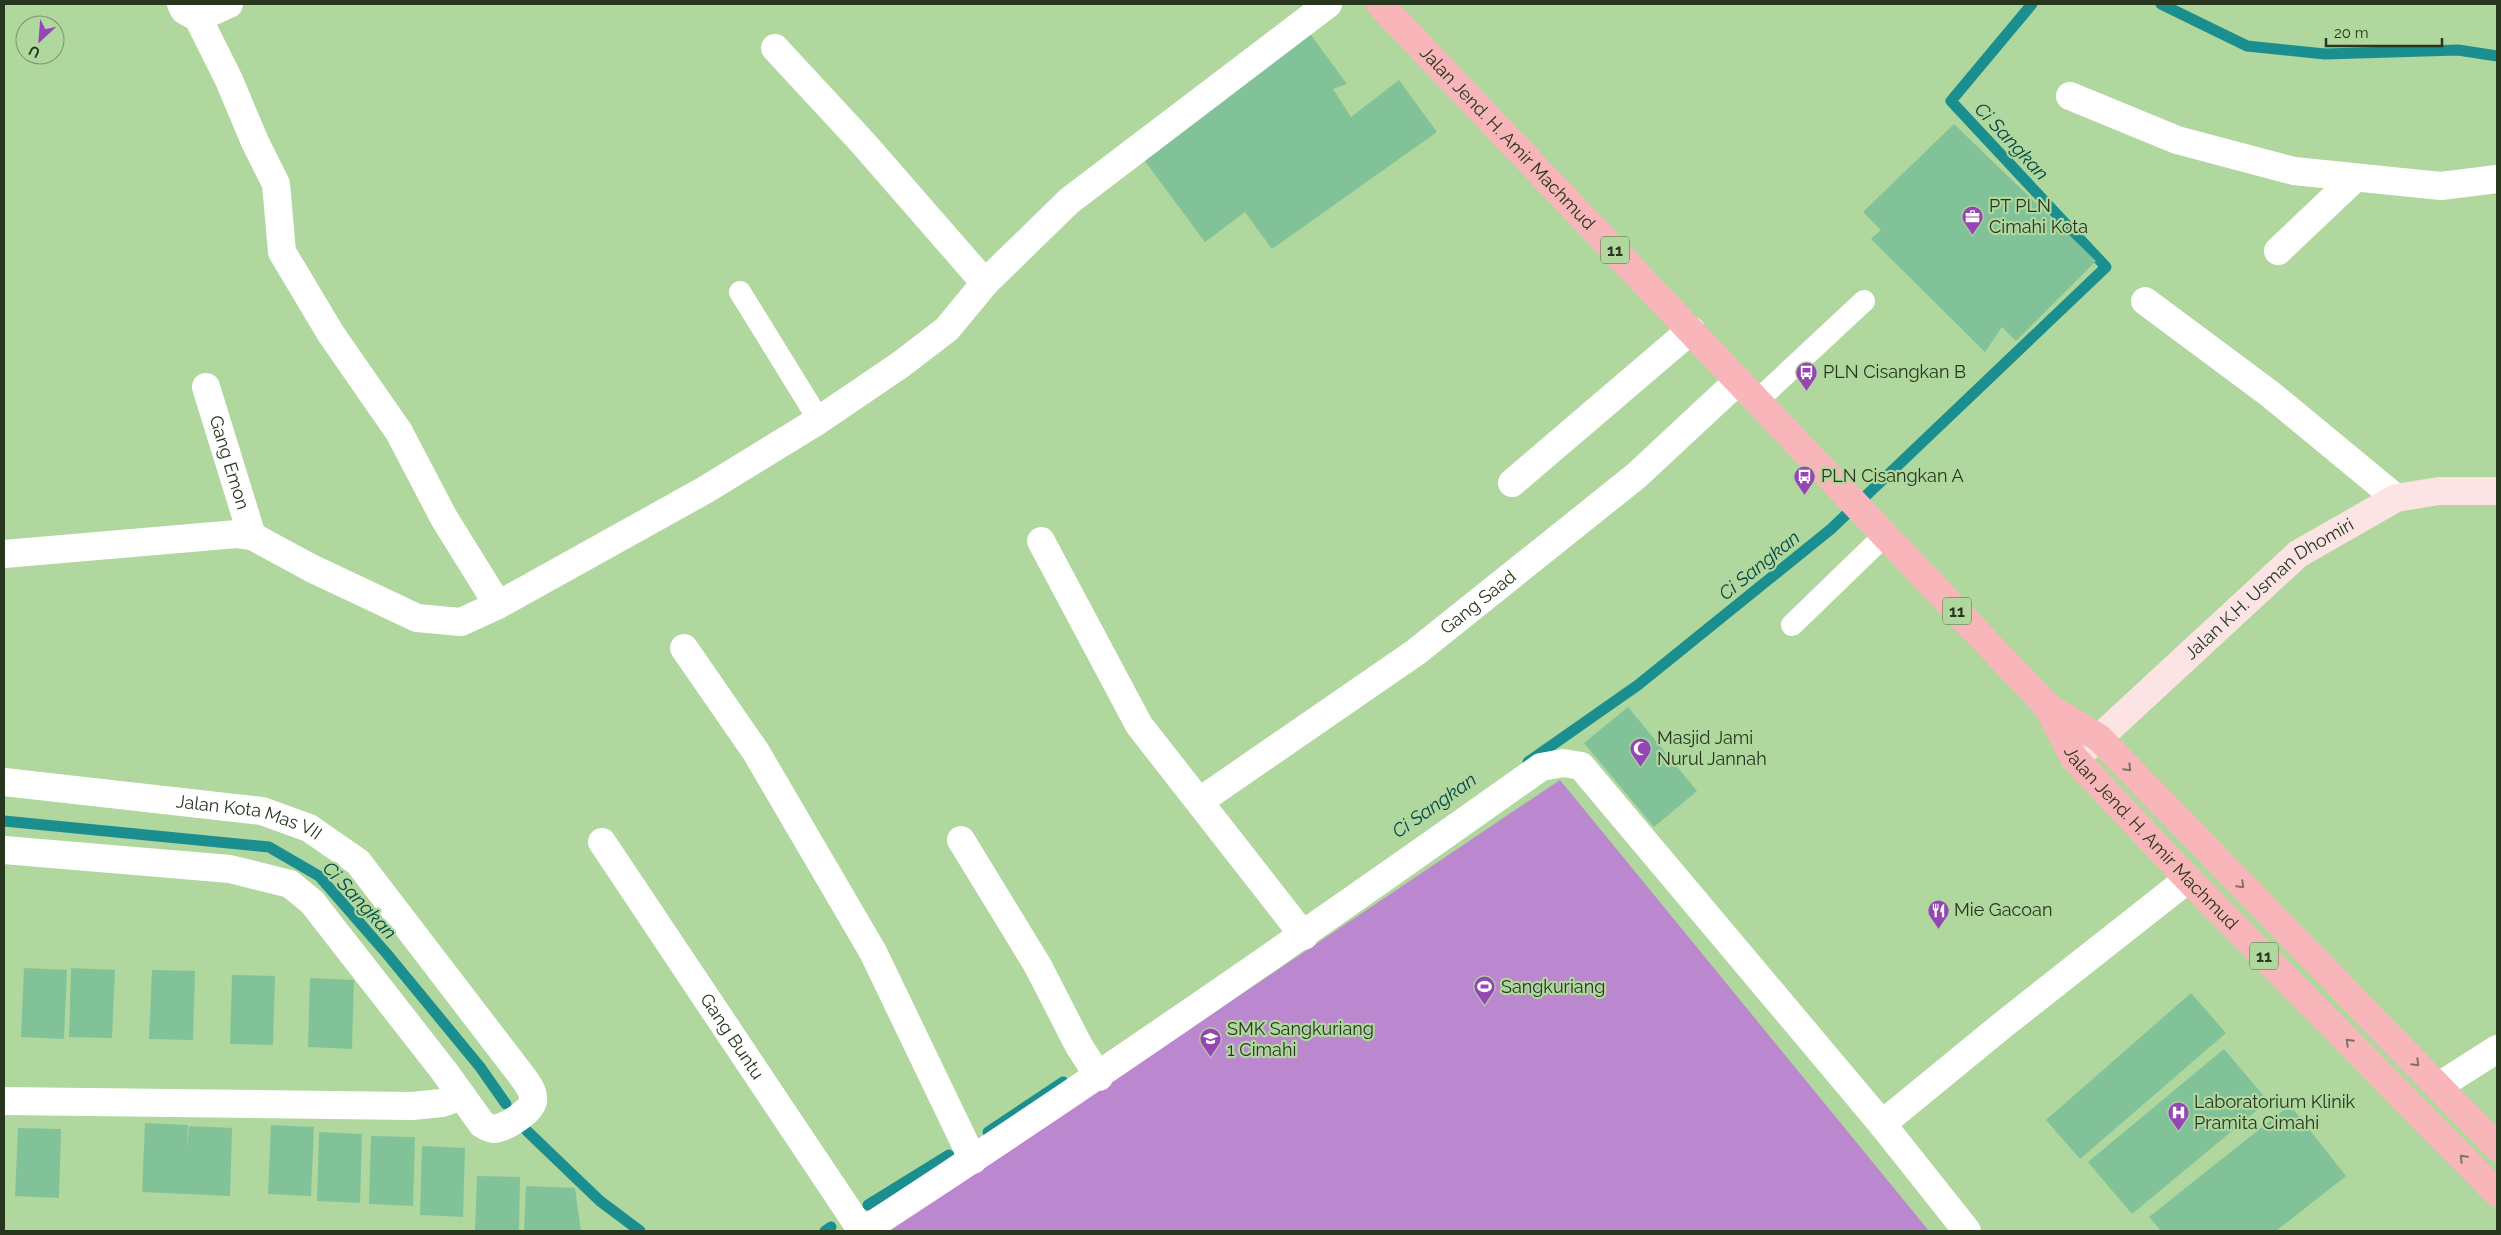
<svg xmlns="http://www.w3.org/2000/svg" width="2501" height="1235" viewBox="0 0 2501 1235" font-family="Raleway,sans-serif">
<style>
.green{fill:#bb88cf}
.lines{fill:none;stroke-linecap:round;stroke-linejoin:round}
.stream{stroke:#1b8f90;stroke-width:11}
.building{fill:#82c299}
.service{stroke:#fff;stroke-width:22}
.minor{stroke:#fff;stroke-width:28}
.secondary{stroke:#fce4e5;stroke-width:28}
.trunk{stroke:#f8b6ba;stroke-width:28}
.oneway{stroke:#857065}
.labels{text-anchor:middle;stroke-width:4.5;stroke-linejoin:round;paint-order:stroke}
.shield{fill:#b0d79d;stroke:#506645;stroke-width:1}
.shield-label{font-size:16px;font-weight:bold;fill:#27361f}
.street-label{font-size:18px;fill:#27361f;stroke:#b0d79d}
.poi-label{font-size:18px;fill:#27361f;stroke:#b0d79d;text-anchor:start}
.water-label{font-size:19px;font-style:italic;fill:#044747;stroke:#b0d79d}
</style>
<rect width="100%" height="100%" fill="#b0d79d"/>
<path class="green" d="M1560,780L1929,1231H889Z"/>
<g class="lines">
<g class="stream">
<path d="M2161,4L2247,46L2325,54L2458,50L2497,56"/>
<path d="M1528,762L1638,685L1831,529L2106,267L1951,101L2032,4"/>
<path d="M4,821L269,847L319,876L387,954L480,1067L506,1104"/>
<path d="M527,1131L600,1201L640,1231"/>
<path d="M988,1132L1063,1082"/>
<path d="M868,1205L949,1155"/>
<path d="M825,1231L831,1227"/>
</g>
</g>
<g class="building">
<path d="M1308,31L1347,84L1333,89L1351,117L1399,80L1437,132L1272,249L1245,212L1205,242L1144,160Z"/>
<path d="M1954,124L2096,261L2016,341L2002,327L1985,352L1871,239L1881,230L1863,212Z"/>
<path d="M1628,707L1697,791L1654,827L1584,743Z"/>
<path d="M24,968L67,970L64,1039L21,1037Z"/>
<path d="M71,968L115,970L112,1038L69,1037Z"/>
<path d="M152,970L195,971L193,1040L149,1039Z"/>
<path d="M232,975L275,976L273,1045L230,1044Z"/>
<path d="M310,978L354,980L352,1049L308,1047Z"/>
<path d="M2191,993L2226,1033L2080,1159L2046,1120Z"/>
<path d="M2224,1049L2268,1101L2132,1214L2088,1162Z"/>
<path d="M2290,1105L2346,1176L2276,1231H2161L2149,1217Z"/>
<path d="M145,1123L188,1125L187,1150L189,1126L232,1128L230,1196L142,1192Z"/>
<path d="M271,1125L314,1127L311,1196L268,1194Z"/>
<path d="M18,1128L61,1129L59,1198L15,1196Z"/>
<path d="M319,1132L362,1134L360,1203L317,1201Z"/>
<path d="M371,1136L415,1137L413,1206L369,1204Z"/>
<path d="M422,1146L465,1148L463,1217L420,1215Z"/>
<path d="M477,1176L520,1177L519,1231H475Z"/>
<path d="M526,1186L575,1188L581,1231H524Z"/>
</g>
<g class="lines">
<g class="service">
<path d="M740,292L819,420"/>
<path d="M1758,400L1864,301"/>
<path d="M1792,625L1885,535"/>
</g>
<g class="minor">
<path d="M181,4L184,10L198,18L229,80L255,142L276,184L282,252L331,334L399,432L444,518L498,605"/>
<path d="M198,18L229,4"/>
<path d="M775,48L863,143L985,283"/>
<path d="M2070,96L2177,140L2294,171L2441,186L2497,179"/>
<path d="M2278,251L2355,178"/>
<path d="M2145,301L2270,394L2396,498"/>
<path id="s1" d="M206,387L252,536"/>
<path d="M1512,483L1691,330"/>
<path d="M1041,541L1139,725L1304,936"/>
<path d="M4,554L237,534L252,536L311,568L417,618L461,622L498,605L705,490L819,420L900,365L947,329L985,283L1069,201L1328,4"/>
<path d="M684,648L756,752L873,952L973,1160"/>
<path id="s2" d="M4,782L262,811L309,828L358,862L522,1076C527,1083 534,1091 533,1101C531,1112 504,1129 493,1129C489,1128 485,1126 482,1124L444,1071L312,902L290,884L230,869L4,850"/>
<path id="s3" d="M1200,801L1416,652L1636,476L1738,381"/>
<path d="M961,840L1038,966L1079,1046L1099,1077"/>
<path id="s4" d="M602,842L862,1231"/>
<path d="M2439,1086L2497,1049"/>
<path d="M4,1101L412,1106L442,1103L462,1096"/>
<path d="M1882,1124L2004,1024L2188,879"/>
<path d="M863,1231C1093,1082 1317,926 1541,767L1563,763L1581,766L1882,1124L1967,1231"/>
</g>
<path class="secondary" id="s5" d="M2074,758L2099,738L2298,554L2396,498L2439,491H2497"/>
<g class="trunk">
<path id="s6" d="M1380,4L2048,707L2099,738L2497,1147"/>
<path id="s7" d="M2048,707L2074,758L2188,879L2497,1193"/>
</g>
</g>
<defs><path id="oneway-chevron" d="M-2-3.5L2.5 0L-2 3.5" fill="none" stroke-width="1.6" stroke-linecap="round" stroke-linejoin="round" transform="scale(1.25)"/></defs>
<g class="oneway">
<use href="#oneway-chevron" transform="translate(2128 768) rotate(46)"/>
<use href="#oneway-chevron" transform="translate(2241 885) rotate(45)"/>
<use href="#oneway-chevron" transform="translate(2349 1042) rotate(-135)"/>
<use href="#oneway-chevron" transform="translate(2416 1063) rotate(45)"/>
<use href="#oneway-chevron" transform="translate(2463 1158) rotate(-134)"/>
</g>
<defs>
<symbol id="office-pin" viewBox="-11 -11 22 30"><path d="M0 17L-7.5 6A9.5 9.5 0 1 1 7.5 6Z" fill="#9645b4" stroke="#b0d79d"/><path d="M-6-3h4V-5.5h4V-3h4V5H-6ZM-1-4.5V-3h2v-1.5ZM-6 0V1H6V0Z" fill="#fff"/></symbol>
<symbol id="bus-pin" viewBox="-11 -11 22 30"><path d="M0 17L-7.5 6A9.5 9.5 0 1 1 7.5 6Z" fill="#9645b4" stroke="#b0d79d"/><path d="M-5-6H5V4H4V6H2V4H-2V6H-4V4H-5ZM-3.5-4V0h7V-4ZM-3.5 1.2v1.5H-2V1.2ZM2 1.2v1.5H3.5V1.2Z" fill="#fff"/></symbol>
<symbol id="mosque-pin" viewBox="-11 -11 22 30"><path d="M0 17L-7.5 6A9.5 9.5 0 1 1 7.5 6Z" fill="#9645b4" stroke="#b0d79d"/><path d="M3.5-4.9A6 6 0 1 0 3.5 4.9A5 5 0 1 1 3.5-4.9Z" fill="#fff"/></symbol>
<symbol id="restaurant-pin" viewBox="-11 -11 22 30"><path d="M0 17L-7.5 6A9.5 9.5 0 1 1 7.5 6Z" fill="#9645b4" stroke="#b0d79d"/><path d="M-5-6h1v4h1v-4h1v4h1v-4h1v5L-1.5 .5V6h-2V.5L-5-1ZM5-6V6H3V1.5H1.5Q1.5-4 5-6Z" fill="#fff"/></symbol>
<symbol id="stadium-pin" viewBox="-11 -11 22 30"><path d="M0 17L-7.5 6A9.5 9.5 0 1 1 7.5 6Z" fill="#9645b4" stroke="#b0d79d"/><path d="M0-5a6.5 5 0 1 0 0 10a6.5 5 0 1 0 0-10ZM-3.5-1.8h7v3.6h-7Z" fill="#fff"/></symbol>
<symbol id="school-pin" viewBox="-11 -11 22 30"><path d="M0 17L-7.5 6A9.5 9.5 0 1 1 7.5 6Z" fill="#9645b4" stroke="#b0d79d"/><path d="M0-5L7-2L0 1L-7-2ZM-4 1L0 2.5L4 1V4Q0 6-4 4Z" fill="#fff"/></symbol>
<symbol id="hospital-pin" viewBox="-11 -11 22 30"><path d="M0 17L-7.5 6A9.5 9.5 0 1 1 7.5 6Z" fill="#9645b4" stroke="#b0d79d"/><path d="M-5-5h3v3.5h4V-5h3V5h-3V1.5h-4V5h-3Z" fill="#fff"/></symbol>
</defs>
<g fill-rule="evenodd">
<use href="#office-pin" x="1960" y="204" width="25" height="34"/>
<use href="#bus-pin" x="1794" y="360" width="25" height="34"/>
<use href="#bus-pin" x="1792" y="464" width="25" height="34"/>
<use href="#mosque-pin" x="1628" y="736" width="25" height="34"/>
<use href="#restaurant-pin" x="1926" y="898" width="25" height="34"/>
<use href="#stadium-pin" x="1472" y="974" width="25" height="34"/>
<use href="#school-pin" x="1198" y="1026" width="25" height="34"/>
<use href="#hospital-pin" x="2166" y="1100" width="25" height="34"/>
</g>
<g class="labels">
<g class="shield">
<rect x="1601" y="236.5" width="28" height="27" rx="4"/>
<rect x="1943" y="597.5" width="28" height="27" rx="4"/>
<rect x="2250" y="942.5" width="28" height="27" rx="4"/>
</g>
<g class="shield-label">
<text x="1615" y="256">11</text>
<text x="1957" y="617">11</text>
<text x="2264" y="962">11</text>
</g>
<g class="street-label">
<text dy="6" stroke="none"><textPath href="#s6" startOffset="185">Jalan Jend. H. Amir Machmud</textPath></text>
<text dy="6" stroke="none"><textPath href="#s1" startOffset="79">Gang Emon</textPath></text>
<text dy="6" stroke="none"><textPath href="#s5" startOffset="259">Jalan K.H. Usman Dhomiri</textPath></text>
<text dy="6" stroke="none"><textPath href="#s3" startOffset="342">Gang Saad</textPath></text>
<text dy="6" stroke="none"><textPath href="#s2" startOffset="248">Jalan Kota Mas VII</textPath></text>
<text dy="6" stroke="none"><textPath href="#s7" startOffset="168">Jalan Jend. H. Amir Machmud</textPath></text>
<text dy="6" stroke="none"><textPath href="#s4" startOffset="234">Gang Buntu</textPath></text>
</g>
<g class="poi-label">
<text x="1989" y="212">PT PLN<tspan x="1989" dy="21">Cimahi Kota</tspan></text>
<text x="1823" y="378">PLN Cisangkan B</text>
<text x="1821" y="482">PLN Cisangkan A</text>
<text x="1657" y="744">Masjid Jami<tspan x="1657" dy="21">Nurul Jannah</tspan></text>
<text x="1954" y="916">Mie Gacoan</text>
<text x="1501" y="993">Sangkuriang</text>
<text x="1227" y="1035">SMK Sangkuriang<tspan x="1227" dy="21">1 Cimahi</tspan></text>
<text x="2194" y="1108">Laboratorium Klinik<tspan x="2194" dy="21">Pramita Cimahi</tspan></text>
</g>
<g class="water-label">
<text transform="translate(2012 141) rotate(47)" y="7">Ci Sangkan</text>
<text transform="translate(1759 565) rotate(-39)" y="7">Ci Sangkan</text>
<text transform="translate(1434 805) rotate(-35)" y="7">Ci Sangkan</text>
<text transform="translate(360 900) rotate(47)" y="7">Ci Sangkan</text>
</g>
</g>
<rect width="2501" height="1235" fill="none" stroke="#27361f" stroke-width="10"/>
<g transform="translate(40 40) rotate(206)"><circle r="24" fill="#b0d79d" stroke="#79976b"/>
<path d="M0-4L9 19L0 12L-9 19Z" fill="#9645b4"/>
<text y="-8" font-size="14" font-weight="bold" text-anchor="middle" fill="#27361f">U</text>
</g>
<path d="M2326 38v8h116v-8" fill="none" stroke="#27361f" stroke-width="2.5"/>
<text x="2334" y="38" font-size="15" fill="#27361f" stroke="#b0d79d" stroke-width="4" paint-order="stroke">20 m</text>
</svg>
